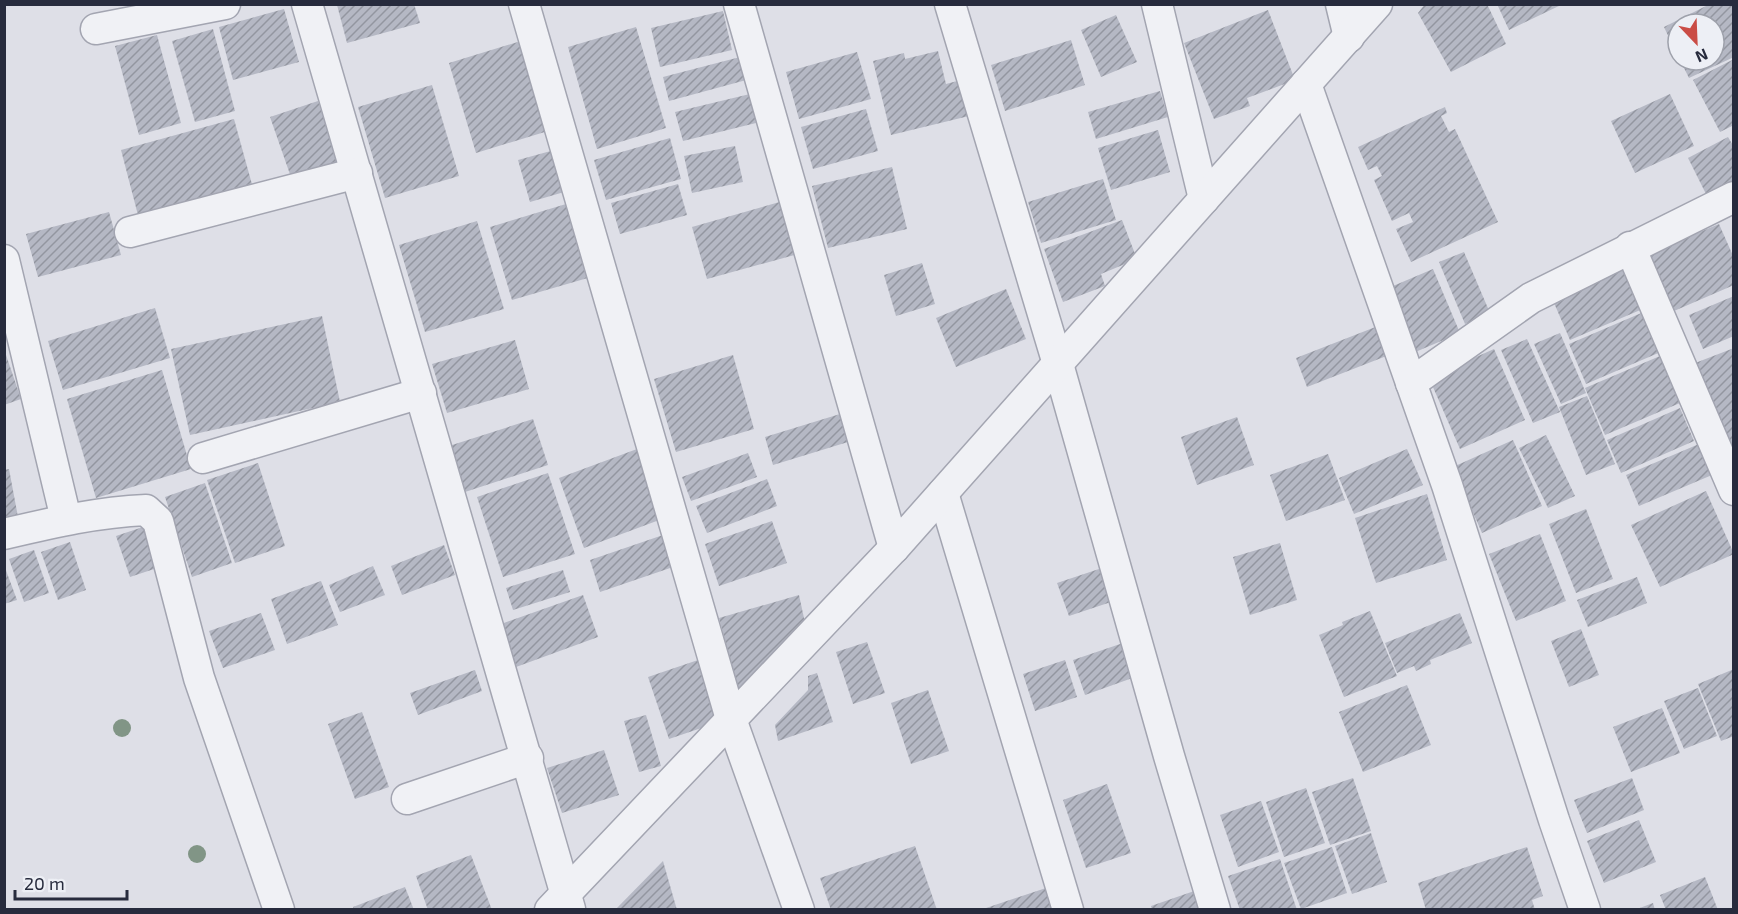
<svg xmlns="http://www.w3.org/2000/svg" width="1738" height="914" viewBox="0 0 1738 914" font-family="'Exo 2',sans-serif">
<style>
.building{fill:url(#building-hatch)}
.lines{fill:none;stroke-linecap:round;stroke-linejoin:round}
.minor-casing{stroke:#a3a5b1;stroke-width:33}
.minor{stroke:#f0f1f5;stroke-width:30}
.tree{fill:#819586}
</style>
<defs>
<pattern id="building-hatch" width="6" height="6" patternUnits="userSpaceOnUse" patternTransform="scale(1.5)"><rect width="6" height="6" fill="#b5b8c4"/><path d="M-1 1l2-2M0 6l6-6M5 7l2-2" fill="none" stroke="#9396a0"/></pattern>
</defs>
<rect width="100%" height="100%" fill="#dedfe7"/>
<g class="building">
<path d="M414,4L420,23L347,43L337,5Z"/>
<path d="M1425,4H1487L1506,44L1451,72L1418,13Z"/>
<path d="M1497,4H1563L1509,30Z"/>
<path d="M1710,4H1734V57L1689,78L1680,60H1714V24H1678V57L1664,27Z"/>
<path d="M284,9L299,62L233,80L219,27Z"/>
<path d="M1268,10L1295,80L1247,98L1250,106L1214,119L1184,43Z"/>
<path d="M723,11L732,50L660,67L651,28Z"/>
<path d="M1116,15L1137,62L1101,77L1081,30Z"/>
<path d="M636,27L666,128L597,149L568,47Z"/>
<path d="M213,29L235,111L195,122L172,41Z"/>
<path d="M157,35L181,123L139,135L115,46Z"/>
<path d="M1071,40L1085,85L1005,111L991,65Z"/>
<path d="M521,41L548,131L476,153L449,63Z"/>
<path d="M938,51L946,84L961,80L969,116L891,135L873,61L904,53L905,59Z"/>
<path d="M857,52L871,99L799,119L786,72Z"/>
<path d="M744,56L750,79L669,101L663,77Z"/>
<path d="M1734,59V125L1720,132L1693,80Z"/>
<path d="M432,85L459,176L385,198L358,107Z"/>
<path d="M1160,91L1168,117L1096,139L1088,112Z"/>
<path d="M750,94L756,123L683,141L675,112Z"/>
<path d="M1670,94L1694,146L1635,173L1611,121Z"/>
<path d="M318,101L340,167L293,183L270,117Z"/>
<path d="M1445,107L1447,113L1441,116L1449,132L1455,129L1498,222L1411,262L1396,229L1413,222L1409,213L1392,221L1374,180L1382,176L1377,166L1368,170L1358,147Z"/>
<path d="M866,109L878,151L813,169L801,127Z"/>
<path d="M234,119L253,188L139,219L121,150Z"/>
<path d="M1158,130L1170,172L1111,190L1098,148Z"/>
<path d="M1728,137L1734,147V182L1707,196L1688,158Z"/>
<path d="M670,138L681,179L606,200L594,160Z"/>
<path d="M735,146L743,182L692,193L684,156Z"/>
<path d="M558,149L571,190L530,202L518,160Z"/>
<path d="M892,167L907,229L828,248L812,186Z"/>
<path d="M1103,179L1116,220L1041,243L1028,202Z"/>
<path d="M678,184L687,215L620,234L611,203Z"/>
<path d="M576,201L598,275L512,300L490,227Z"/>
<path d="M783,201L798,254L707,279L692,227Z"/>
<path d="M109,212L121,255L38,277L26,234Z"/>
<path d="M1122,220L1137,259L1101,274L1105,286L1063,302L1044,249Z"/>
<path d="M477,221L504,309L425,332L399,245Z"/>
<path d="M1719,224L1734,258V285L1674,311L1650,253Z"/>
<path d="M1464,252L1490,313L1465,324L1439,262Z"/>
<path d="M922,263L935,304L896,316L884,275Z"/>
<path d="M1625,263L1645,308L1570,340L1551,296Z"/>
<path d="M1433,269L1460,333L1413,353L1386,289Z"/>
<path d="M1006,289L1026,339L956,367L936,318Z"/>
<path d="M1734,296V336L1703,349L1689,315Z"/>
<path d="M155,308L170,358L63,390L48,341Z"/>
<path d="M1646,311L1663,351L1586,384L1569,344Z"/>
<path d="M322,316L340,402L190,435L171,349Z"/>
<path d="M1378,326L1389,355L1307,387L1296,358Z"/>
<path d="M1560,333L1586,393L1561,404L1534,344Z"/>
<path d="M1527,339L1560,412L1533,423L1501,350Z"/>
<path d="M515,340L529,389L447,413L432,364Z"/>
<path d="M1734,348V461L1690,365Z"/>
<path d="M4,349L21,399L4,405Z"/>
<path d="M1494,349L1525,420L1460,449L1429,378Z"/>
<path d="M733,355L754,429L676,452L654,379Z"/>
<path d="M1660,356L1680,403L1605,435L1585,388Z"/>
<path d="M162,370L191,469L96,498L67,399Z"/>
<path d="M1587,396L1615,464L1586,475L1559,407Z"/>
<path d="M1680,408L1694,441L1621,473L1607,440Z"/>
<path d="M840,414L848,442L773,465L765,437Z"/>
<path d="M1237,417L1254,465L1197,485L1181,437Z"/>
<path d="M533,419L548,465L465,492L449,446Z"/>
<path d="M1546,435L1575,496L1548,508L1519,448Z"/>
<path d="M1513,440L1542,506L1482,533L1453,467Z"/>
<path d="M1699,444L1712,475L1639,506L1626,475Z"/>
<path d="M637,449L662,519L584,548L559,478Z"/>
<path d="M1407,449L1423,485L1354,514L1339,478Z"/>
<path d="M748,453L757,477L691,501L682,477Z"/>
<path d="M1328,454L1345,500L1286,521L1270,475Z"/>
<path d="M258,463L285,546L235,563L207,480Z"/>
<path d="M9,469L18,517L4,519V470Z"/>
<path d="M548,473L575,554L503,577L477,497Z"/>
<path d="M767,479L777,506L707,533L696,506Z"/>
<path d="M205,483L232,563L192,577L165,497Z"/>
<path d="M1706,491L1734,554L1660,587L1631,525Z"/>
<path d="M1427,494L1447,560L1376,583L1355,518Z"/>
<path d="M1586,509L1613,579L1576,593L1549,524Z"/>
<path d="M772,521L787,563L719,586L705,544Z"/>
<path d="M143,527L157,568L130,577L116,536Z"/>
<path d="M666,534L676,566L600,592L590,560Z"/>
<path d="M1540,534L1566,601L1516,621L1489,554Z"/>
<path d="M70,542L86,590L58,600L41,552Z"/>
<path d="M1280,543L1297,600L1250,615L1233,557Z"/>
<path d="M444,545L455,575L402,595L391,566Z"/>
<path d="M34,550L49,593L24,602L9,559Z"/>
<path d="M4,565L17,600L4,604Z"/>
<path d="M373,566L385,595L340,612L329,585Z"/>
<path d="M1108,566L1120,599L1069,616L1057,583Z"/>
<path d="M563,570L570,592L513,610L506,588Z"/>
<path d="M1637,577L1647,603L1588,627L1577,600Z"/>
<path d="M321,581L338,625L287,644L271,599Z"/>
<path d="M583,595L598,637L516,667L501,624Z"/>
<path d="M799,595L807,632L739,694L719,618Z"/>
<path d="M1370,611L1397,676L1344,697L1319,635L1343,625L1342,622Z"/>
<path d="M261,613L275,650L223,668L209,631Z"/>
<path d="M1460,613L1472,643L1430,660L1431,664L1416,671L1414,666L1397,673L1385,643Z"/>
<path d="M1581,629L1599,675L1569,687L1551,641Z"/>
<path d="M867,642L885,693L853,704L836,652Z"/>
<path d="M1126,642L1138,676L1085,695L1073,660Z"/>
<path d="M698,660L719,722L669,739L648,677Z"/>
<path d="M1065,660L1077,697L1035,711L1023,674Z"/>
<path d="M1734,669V736L1721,741L1698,684Z"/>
<path d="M475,670L482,691L418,715L410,693Z"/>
<path d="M817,673L833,722L778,741L775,725L808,690V676Z"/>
<path d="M1407,685L1431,745L1363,772L1339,712Z"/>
<path d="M1698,688L1717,736L1684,749L1664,701Z"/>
<path d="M928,690L949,751L911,764L891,703Z"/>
<path d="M1662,708L1680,753L1631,772L1613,727Z"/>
<path d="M362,712L389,787L355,799L328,724Z"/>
<path d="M646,715L661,766L639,772L624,721Z"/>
<path d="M604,750L619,795L562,813L547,768Z"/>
<path d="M1353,778L1371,831L1330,845L1312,792Z"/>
<path d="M1632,778L1644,810L1587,833L1574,800Z"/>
<path d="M1107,784L1131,853L1086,868L1063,800Z"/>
<path d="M1306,788L1325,843L1284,857L1266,802Z"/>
<path d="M1261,801L1279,852L1238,867L1220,815Z"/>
<path d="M1639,820L1656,862L1604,883L1587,841Z"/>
<path d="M1371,833L1387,882L1352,894L1335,846Z"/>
<path d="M915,846L937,910H831L820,878Z"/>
<path d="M1332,847L1347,893L1301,909L1284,863Z"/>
<path d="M1527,847L1543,896L1532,900L1535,910H1426L1418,883Z"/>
<path d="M471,855L492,910H428L416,876Z"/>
<path d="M1280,859L1297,910H1240L1228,876Z"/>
<path d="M663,861L677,910H615Z"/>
<path d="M1705,877L1718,910H1666L1660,895Z"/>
<path d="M405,887L414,910H354L353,907Z"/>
<path d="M1046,888L1053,910H983V909Z"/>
<path d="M1200,889L1207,910H1152L1151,906Z"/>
<path d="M1653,903L1655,910H1637V909Z"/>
</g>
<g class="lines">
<defs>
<g id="minor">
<path d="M307,4L570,909"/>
<path d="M524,4L731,719L799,910"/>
<path d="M739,4L894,548"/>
<path d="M950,4L1058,364L1169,756L1215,910"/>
<path d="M1157,4L1204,199"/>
<path d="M1341,4L1349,37"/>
<path d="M96,29L225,4"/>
<path d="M1306,84L1447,485L1554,820L1585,910"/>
<path d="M130,232L357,173"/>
<path d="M1630,247L1734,490"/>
<path d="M4,260L66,519"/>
<path d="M1411,383L1531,298L1734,197"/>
<path d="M203,458L421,393"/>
<path d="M943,493L1068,910"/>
<path d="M4,534C51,523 97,512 146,510L158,521L199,678L279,910"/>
<path d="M407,799L528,758"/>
<path d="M550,910L894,548L1377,4"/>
</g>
</defs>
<use href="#minor" class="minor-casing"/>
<use href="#minor" class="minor"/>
</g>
<g class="tree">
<circle cx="122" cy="728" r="9"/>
<circle cx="197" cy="854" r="9"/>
</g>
<rect width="1738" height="914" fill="none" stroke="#272b3d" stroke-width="12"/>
<g transform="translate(1696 42) rotate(157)"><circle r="28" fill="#edeff5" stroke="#9ea1ab" stroke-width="1.5"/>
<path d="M0-4.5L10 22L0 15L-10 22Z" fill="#ca4c45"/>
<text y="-9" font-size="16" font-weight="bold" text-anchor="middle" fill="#272b3d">N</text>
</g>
<path d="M15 890v9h112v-9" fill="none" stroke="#272b3d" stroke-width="3"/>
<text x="24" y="890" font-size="18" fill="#272b3d" stroke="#edeff5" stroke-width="4.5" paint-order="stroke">20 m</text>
</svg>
